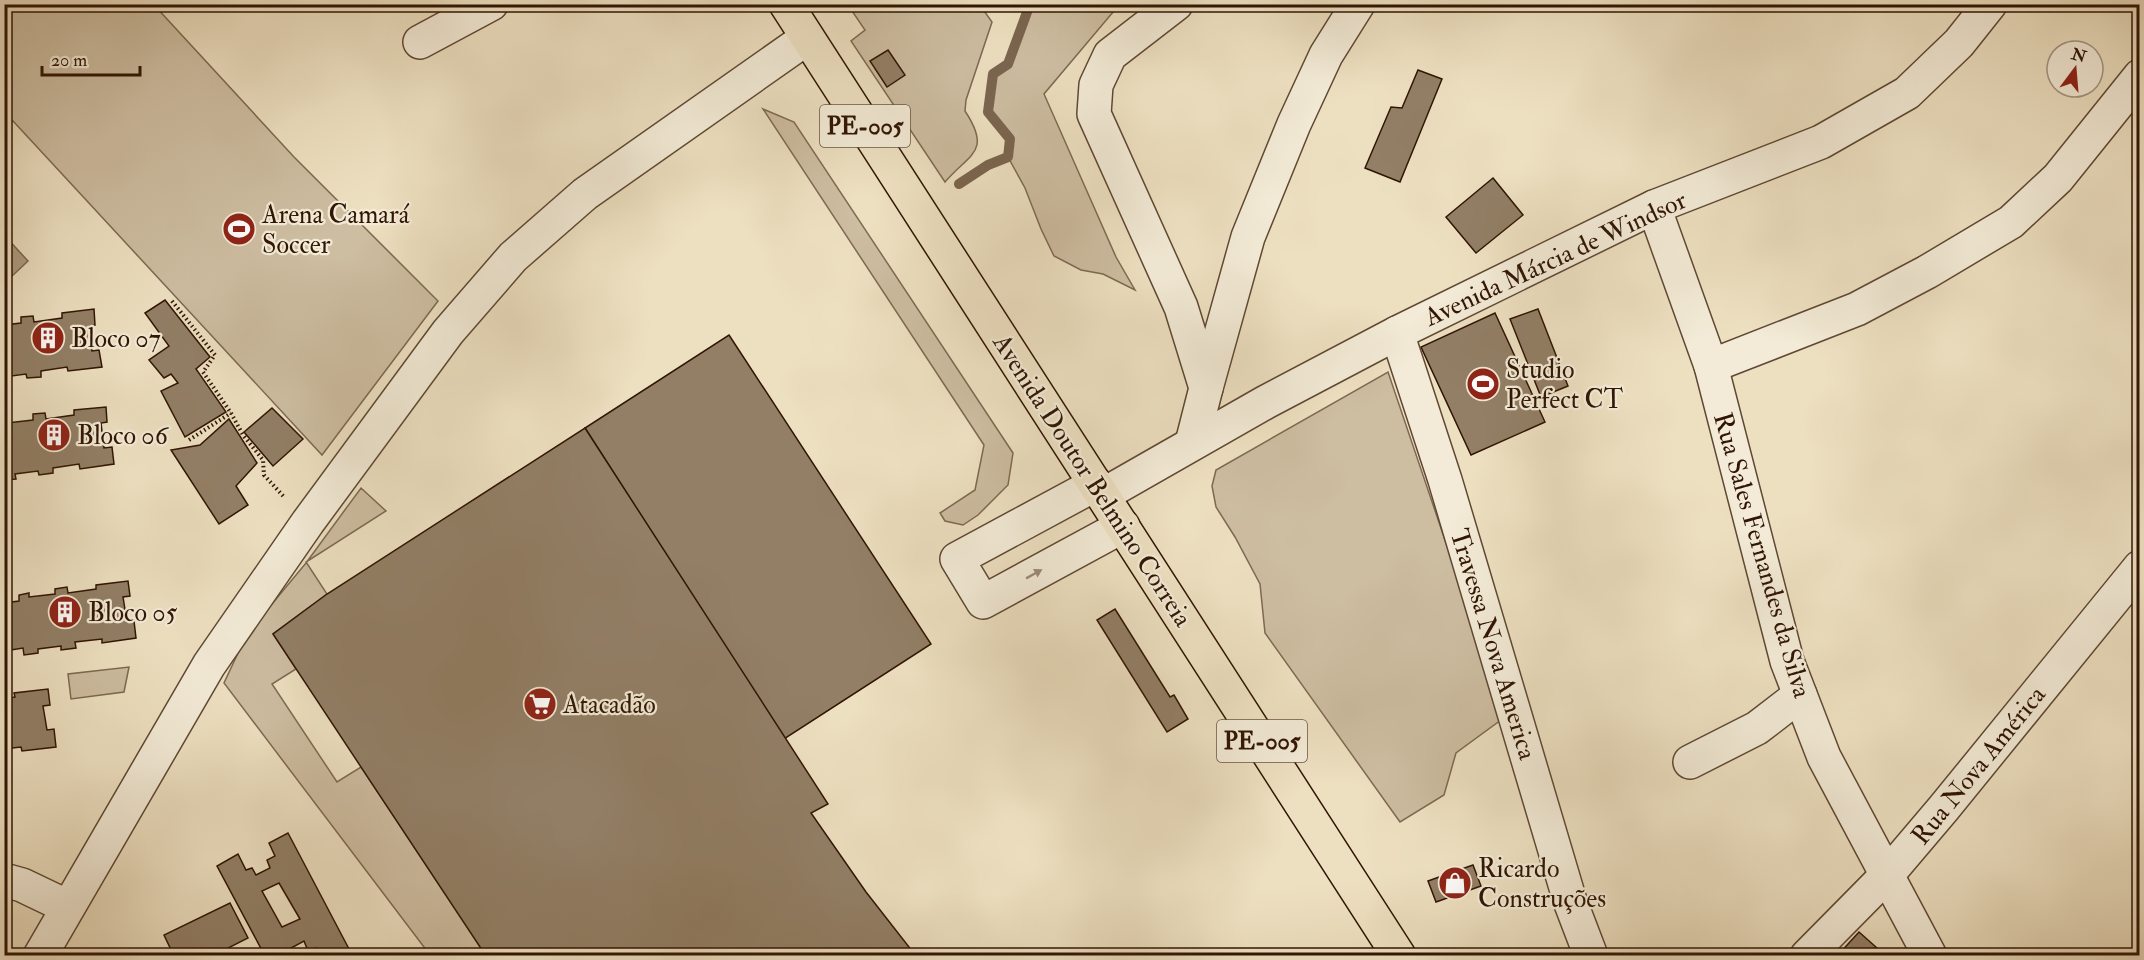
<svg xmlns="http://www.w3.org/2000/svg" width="2144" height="960" viewBox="0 0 2144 960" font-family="'IM FELL Double Pica',serif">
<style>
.green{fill:#cdbda1;stroke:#7e6952;stroke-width:1.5}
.water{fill:#ad9b81;stroke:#7b654f;stroke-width:1.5}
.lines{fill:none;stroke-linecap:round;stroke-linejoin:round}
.stream{stroke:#7b654f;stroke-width:10}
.building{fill:#927f66;stroke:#301504;stroke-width:1.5;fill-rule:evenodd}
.minor-casing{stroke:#5f4833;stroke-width:36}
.major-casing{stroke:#301504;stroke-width:36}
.path{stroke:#301504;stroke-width:4;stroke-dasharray:1.5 3;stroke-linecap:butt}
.minor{stroke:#f3ebd7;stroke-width:33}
.major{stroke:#ede0c1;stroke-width:33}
.oneway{fill:#9b8b78}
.labels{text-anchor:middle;stroke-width:4.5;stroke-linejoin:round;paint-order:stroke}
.shield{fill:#f3ebd7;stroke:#6a5543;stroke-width:1.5}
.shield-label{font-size:24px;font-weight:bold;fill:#301504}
.poi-label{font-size:26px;fill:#301504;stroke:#f3ebd7;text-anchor:start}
.street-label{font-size:26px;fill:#301504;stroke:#f3ebd7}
</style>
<rect width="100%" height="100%" fill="#ede0c1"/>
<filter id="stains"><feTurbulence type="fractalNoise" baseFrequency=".00333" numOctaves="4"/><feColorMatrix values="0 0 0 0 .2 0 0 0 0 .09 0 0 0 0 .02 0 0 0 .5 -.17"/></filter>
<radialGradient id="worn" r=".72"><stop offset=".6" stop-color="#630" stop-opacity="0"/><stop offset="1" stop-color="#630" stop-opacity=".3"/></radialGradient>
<g class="green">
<path d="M5,4L156,5L155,6L294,157L438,301L322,455L13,121L5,126Z"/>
<path d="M1030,4L1119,5L1044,94L1116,257L1135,290L1103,274L1081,270L1054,256L1041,229L1025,188L1008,157L1010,139L988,112L993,74L1008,63Z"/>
<path d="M848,5H980L992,22L966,100L965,111C992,152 970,153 945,182L851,41L865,30Z"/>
<path d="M763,109L794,122L1013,453L1008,485L978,515L963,525L945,521L940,513L975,490L984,445Z"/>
<path d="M1388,372L1505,717L1456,753L1444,795L1400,822L1265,633L1260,584L1235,537L1216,507L1212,486L1216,470Z"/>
<path d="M361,488L386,511L306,562L327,594L273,634L296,669L272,684L337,782L361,767L486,955H430L224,683L247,634L306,563Z"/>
<path d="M129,667L124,692L71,699L68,674Z"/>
</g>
<path class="water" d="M5,236L28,261L10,278L5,272Z"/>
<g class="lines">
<path class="stream" d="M959,184L988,165L1008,157L1010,139L988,112L993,74L1008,64L1030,4"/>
</g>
<g class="building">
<path d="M888,50L905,75L887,87L870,61Z"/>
<path d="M1418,70L1442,79L1400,182L1365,168L1391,107L1402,108Z"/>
<path d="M1493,178L1523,215L1476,253L1446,217Z"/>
<path d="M165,300L210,357L196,369L226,412L185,437L161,391L178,383L171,374L164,378L149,360L169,346L145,313Z"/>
<path d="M94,309L95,325L89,326L92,351L99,350L102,367L68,371L67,367L41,371V377L27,378L26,374L4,377V325L21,323V317L33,316L34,322L62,318V313Z"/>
<path d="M1538,309L1568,386L1541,397L1510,319Z"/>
<path d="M1495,313L1545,422L1471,455L1421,347Z"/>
<path d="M729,335L931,644L784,739L585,428Z"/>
<path d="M106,407L107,422L101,423L104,448L112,447L114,464L80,469L79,464L53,468V473L39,475L38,471L15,474L16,479L4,480V419H7V423L33,420V414L45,413L46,419L74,415V410Z"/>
<path d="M272,408L303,439L273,466L244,432Z"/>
<path d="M229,419L257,463L236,486L248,505L219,524L171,450L200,445Z"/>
<path d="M585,428L828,804L811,813L866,892L916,956H486L273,634L327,594Z"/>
<path d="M128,581L130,596L123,597L127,622L134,621L136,638L102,643V639L75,642L76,648L61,650V646L38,649V653L24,655L23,648L4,651V603L19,601V595L29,593V597L55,594V589L67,587L68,593L96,589V585Z"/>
<path d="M1115,609L1170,697L1174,695L1188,719L1167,732L1097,620Z"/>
<path d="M48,689L50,705L43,706L47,730L54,729L56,747L22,751L21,747L4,749V699L15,697L14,693Z"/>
<path d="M288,833L349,949L338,956H320L316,948L308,951L304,941L291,948L295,955L293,956H265L217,866L238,854L246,870L252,868L256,875L270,868L267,860L275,856L269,843ZM279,883L300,919L282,927L262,891Z"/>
<path d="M1473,865L1481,886L1436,902L1428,881Z"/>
<path d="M230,903L248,938L226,949L229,956H198L197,952L189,955L187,951L174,956L164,935Z"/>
<path d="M1859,932L1886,956H1837Z"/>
</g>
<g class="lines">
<defs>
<g id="minor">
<path d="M1176,4L1110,55L1096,85L1094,114L1181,307L1206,388L1192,443"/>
<path d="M420,42L491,4"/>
<path d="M1654,207L1711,366L1787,661L1824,757L1930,956"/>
<path d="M1397,333L1445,480L1570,901L1591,956"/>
<path d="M1711,366L1857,309L1927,272L2011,222L2058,178L2140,76"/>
<path d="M1206,388L1248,237L1294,124L1326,55L1358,4"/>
<path d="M1096,484L957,559L983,602L1123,526"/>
<path d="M1103,495L1266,402L1397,333L1654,207L1821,142L1907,93L1959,43L1990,4"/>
<path d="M1690,762L1757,728L1800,695"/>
<path d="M4,880L22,885L68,907"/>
<path d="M40,956L209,665L308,522L448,332L513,257L585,194L807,38"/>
<path d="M1807,956L1887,875L1943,809L2140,567"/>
</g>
<path id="major" d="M786,4L1399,956"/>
</defs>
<use href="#minor" class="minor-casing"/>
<use href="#major" class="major-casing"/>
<g class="path">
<path d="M172,301L215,355L203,372L231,413L243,435L263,460L264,475L285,498"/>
<path d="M189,440L231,413"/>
</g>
<use href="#minor" class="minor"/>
<use href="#major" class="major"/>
</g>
<defs><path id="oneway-solid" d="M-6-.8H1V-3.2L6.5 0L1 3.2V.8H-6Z" transform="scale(1.5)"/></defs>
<use class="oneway" href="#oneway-solid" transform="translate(1034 574) rotate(-29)"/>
<defs>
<symbol id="stadium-disc" viewBox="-11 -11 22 22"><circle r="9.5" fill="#8f2418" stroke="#f3ebd7"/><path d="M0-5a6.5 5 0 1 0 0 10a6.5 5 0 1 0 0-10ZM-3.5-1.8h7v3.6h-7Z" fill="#fff"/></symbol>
<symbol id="building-disc" viewBox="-11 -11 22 22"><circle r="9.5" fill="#8f2418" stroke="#f3ebd7"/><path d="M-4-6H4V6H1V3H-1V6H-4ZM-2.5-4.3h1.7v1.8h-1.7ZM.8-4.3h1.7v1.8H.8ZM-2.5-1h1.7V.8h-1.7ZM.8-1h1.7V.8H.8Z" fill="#fff"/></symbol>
<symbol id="supermarket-disc" viewBox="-11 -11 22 22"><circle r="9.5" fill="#8f2418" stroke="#f3ebd7"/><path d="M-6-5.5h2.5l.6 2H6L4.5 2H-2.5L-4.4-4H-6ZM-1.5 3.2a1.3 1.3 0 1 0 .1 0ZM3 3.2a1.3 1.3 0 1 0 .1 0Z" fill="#fff"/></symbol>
<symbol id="shop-disc" viewBox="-11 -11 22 22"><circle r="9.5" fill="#8f2418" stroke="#f3ebd7"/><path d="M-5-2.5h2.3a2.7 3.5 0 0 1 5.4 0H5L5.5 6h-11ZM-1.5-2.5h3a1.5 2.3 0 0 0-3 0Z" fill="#fff"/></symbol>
</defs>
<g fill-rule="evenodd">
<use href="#stadium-disc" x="220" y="210" width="38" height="38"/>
<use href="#building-disc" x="29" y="319" width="38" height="38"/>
<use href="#stadium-disc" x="1464" y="365" width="38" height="38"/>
<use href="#building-disc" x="35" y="416" width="38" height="38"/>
<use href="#building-disc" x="46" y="593" width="38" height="38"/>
<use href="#supermarket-disc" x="521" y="685" width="38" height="38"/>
<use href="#shop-disc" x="1436" y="864" width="38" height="38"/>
</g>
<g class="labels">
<g class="shield">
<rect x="820" y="105" width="90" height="42" rx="4.5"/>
<rect x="1217" y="720" width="90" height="42" rx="4.5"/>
</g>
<g class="shield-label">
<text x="865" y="134">PE-005</text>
<text x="1262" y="749">PE-005</text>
</g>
<g class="poi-label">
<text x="262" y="223">Arena Camará<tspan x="262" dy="30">Soccer</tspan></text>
<text x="71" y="347">Bloco 07</text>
<text x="1506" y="378">Studio<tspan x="1506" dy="30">Perfect CT</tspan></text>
<text x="77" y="444">Bloco 06</text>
<text x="88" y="621">Bloco 05</text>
<text x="563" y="713">Atacadão</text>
<text x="1478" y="877">Ricardo<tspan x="1478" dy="30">Construções</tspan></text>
</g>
<g class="street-label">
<text transform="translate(1555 258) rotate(-25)" y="9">Avenida Márcia de Windsor</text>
<text transform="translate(1093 480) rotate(57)" y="9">Avenida Doutor Belmino Correia</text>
<text transform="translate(1763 555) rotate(74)" y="9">Rua Sales Fernandes da Silva</text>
<text transform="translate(1494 644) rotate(73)" y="9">Travessa Nova America</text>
<text transform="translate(1978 765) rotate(-51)" y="9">Rua Nova América</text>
</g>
</g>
<rect width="2144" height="960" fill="none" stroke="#ede0c1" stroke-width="24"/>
<rect x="6" y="6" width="2132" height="948" fill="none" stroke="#301504" stroke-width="3"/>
<rect x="12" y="12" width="2120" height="936" fill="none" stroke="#301504" stroke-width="1.5"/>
<g transform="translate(2075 69) rotate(16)"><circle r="28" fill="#f3ebd7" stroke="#a59583" stroke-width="1.5"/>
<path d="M0-4.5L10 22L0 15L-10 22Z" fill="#8f2418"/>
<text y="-9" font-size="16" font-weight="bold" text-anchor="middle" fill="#301504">N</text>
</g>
<path d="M42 66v9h98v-9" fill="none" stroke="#301504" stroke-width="3"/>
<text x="51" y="66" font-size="18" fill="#301504" stroke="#f3ebd7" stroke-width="4.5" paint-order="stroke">20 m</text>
<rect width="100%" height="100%" filter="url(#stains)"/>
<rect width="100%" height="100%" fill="url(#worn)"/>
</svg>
